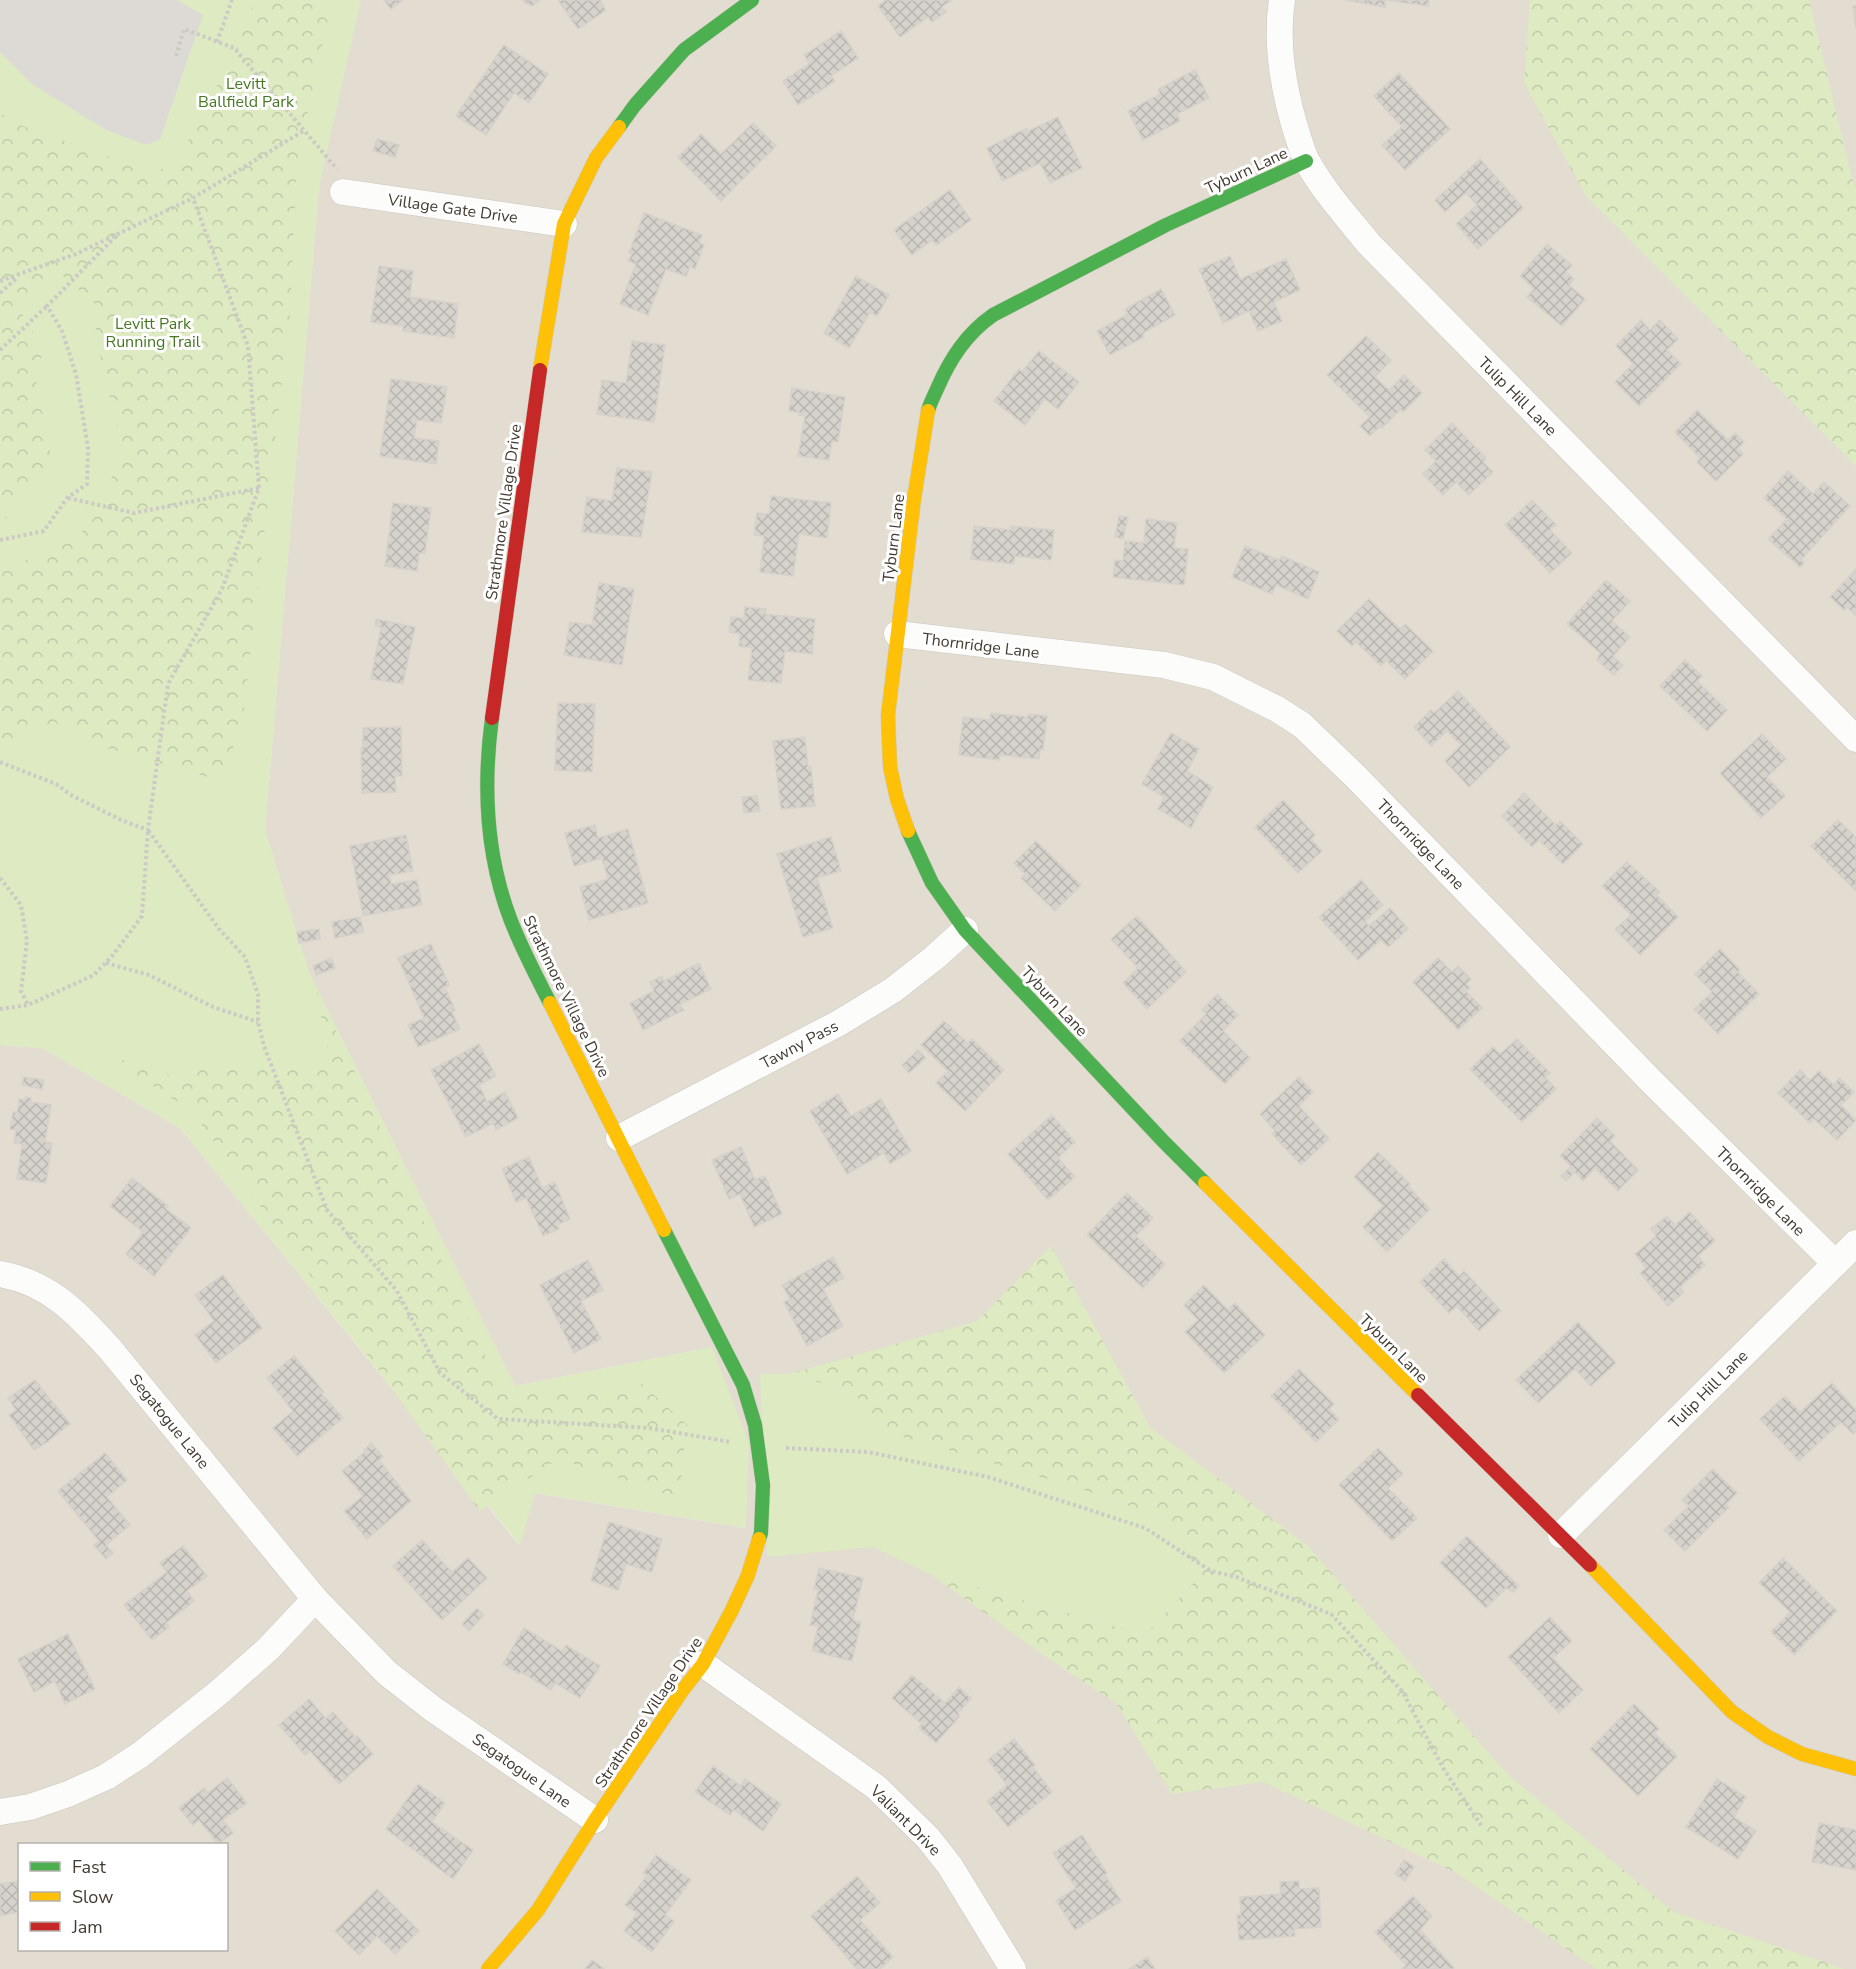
<svg xmlns="http://www.w3.org/2000/svg" width="1856" height="1969" viewBox="0 0 1856 1969" font-family="'Nunito Sans',sans-serif">
<style>
.residential{fill:#e3dcd1;fill-rule:evenodd}
.green{fill:#ddeac2}
.forest{fill:url(#forest-crowns)}
.parking{fill:#dddad5}
.building{fill:url(#building-cross-hatch);stroke:#d6d1cb;stroke-width:1.5}
.lines{fill:none;stroke-linecap:round;stroke-linejoin:round}
.street-casing{stroke:#cac7c1;stroke-width:27}
.fast-casing{stroke:#cfc9bc;stroke-width:15}
.slow-casing{stroke:#cfc9bc;stroke-width:15}
.jam-casing{stroke:#cfc9bc;stroke-width:15}
.path{stroke:#cccac5;stroke-width:4;stroke-dasharray:3 3;stroke-linecap:butt}
.street{stroke:#fcfcfb;stroke-width:26}
.fast{stroke:#4caf50;stroke-width:14}
.slow{stroke:#ffc107;stroke-width:14}
.jam{stroke:#c62828;stroke-width:14}
.labels{text-anchor:middle;stroke-width:6;stroke-linejoin:round;paint-order:stroke}
.park-label{font-size:16px;fill:#477822;stroke:#fff}
.street-label{font-size:16px;fill:#433b31;stroke:#fff}
</style>
<defs>
<pattern id="forest-crowns" width="20" height="18" patternUnits="userSpaceOnUse" patternTransform="scale(1.5)"><rect width="20" height="18" fill="#ddeac2"/><path d="M2 6a3 3 0 1 1 6 0M12 15a3 3 0 1 1 6 0" fill="none" stroke="#bfcaa7"/></pattern>
<pattern id="building-cross-hatch" width="8" height="8" patternUnits="userSpaceOnUse" patternTransform="scale(1.5)"><rect width="8" height="8" fill="#d6d2cc"/><path d="M0 0l8 8M0 8l8-8" fill="none" stroke="#b9b5b0"/></pattern>
</defs>
<rect width="100%" height="100%" fill="#eeebe5"/>
<path class="residential" d="M342,0H1856V1969H0V1045L42,1048L180,1128L519,1545L534,1493L746,1528L712,1347L515,1386L309,974L265,830L319,188ZM20,1844H226V1950H20Z"/>
<g class="green">
<path d="M0,0H361L319,188L265,830L309,972L515,1386L712,1347L749,1444L746,1528L535,1493L520,1545L180,1128L42,1048L0,1045Z"/>
<path d="M760,1374H789L855,1392L1081,1489L1173,1521L1198,1578L1145,1635L930,1574L873,1547L767,1557Z"/>
</g>
<g class="forest">
<path d="M255,0H332L297,161L290,312L243,717L222,781L100,746L54,722L0,743V571L19,562L36,558L78,536L94,518L123,451L96,338L95,304L63,276L18,307L43,349L35,390L41,407L51,456L10,516L0,520V111L8,121L155,173L179,158L234,54Z"/>
<path d="M1530,0H1809L1854,186L1856,189V466L1586,196L1524,83Z"/>
<path d="M315,986L503,1394L602,1391L642,1384L687,1425L679,1498L558,1459L480,1511L191,1110L100,1053L180,1078L216,1062L331,1066Z"/>
<path d="M1051,1246L1150,1427L1308,1546L1506,1773L1674,1912L1845,1969H1596L1455,1872L1263,1782L1172,1794L1116,1703L1052,1661L930,1574L1145,1635L1198,1578L1173,1521L1081,1489L873,1428L855,1392L789,1374L977,1321Z"/>
</g>
<path class="parking" d="M0,0H177L203,15L160,139L147,145L106,130L32,84L0,52Z"/>
<g class="building">
<path d="M384,0H403L391,9Z"/>
<path d="M540,0L532,6L526,3L523,0Z"/>
<path d="M558,0H600L606,10L578,29Z"/>
<path d="M886,0H952L942,7L946,12L932,22L928,17L900,37L878,6Z"/>
<path d="M1345,0H1429L1428,6L1385,0V7Z"/>
<path d="M1853,6H1856V28Z"/>
<path d="M841,31L858,58L831,76L835,81L798,105L783,81L809,64L804,55Z"/>
<path d="M504,45L548,74L529,103L514,93L486,135L456,116Z"/>
<path d="M1195,70L1209,98L1177,114L1180,121L1143,140L1128,111L1160,94L1158,89Z"/>
<path d="M1399,73L1450,129L1405,170L1382,145L1402,127L1374,96Z"/>
<path d="M1058,117L1082,168L1050,183L1040,163L1002,181L987,148L1027,128L1028,131Z"/>
<path d="M753,123L776,146L721,201L678,157L701,134L721,154Z"/>
<path d="M377,139L399,145L395,157L373,151Z"/>
<path d="M1480,159L1523,208L1478,249L1456,224L1477,205L1466,193L1445,212L1435,200Z"/>
<path d="M950,190L971,220L936,245L932,240L912,255L894,230Z"/>
<path d="M644,213L702,235L699,243L704,245L695,269L690,266L686,276L666,269L648,315L620,304L636,264L628,261L632,254L629,253Z"/>
<path d="M1547,244L1572,265L1566,272L1574,279L1569,285L1585,299L1562,326L1527,297L1534,289L1520,276Z"/>
<path d="M1230,256L1240,279L1286,259L1300,290L1274,302L1282,321L1258,331L1249,311L1223,323L1199,269Z"/>
<path d="M379,266L413,271L410,297L458,304L454,338L403,331V326L371,322Z"/>
<path d="M856,276L889,295L877,316L870,312L849,348L824,333Z"/>
<path d="M1161,289L1175,315L1143,333L1144,337L1110,355L1097,331L1128,314L1125,309Z"/>
<path d="M1641,320L1650,330L1660,320L1678,339L1667,350L1681,364L1639,406L1615,382L1633,364L1616,346Z"/>
<path d="M1366,336L1391,360L1375,377L1389,390L1404,375L1422,393L1403,412L1401,409L1382,428L1380,426L1370,436L1360,426L1370,417L1327,375Z"/>
<path d="M632,341L665,345L654,422L597,414L602,380L626,383Z"/>
<path d="M1039,351L1079,382L1058,409L1045,399L1025,425L994,401L1019,369L1022,372Z"/>
<path d="M391,379L447,387L441,423L417,420L414,438L439,441L436,464L380,456Z"/>
<path d="M792,388L845,397L838,442L832,441L829,460L798,456L805,416L799,415L801,413L789,411Z"/>
<path d="M1697,410L1728,440L1735,433L1744,442L1738,448L1743,454L1716,481L1697,462L1700,458L1675,432Z"/>
<path d="M1452,423L1486,458L1483,462L1493,472L1469,495L1456,482L1443,495L1423,474L1436,461L1425,450Z"/>
<path d="M617,468L652,472L641,537L582,532L587,497L612,501Z"/>
<path d="M1788,471L1813,494L1824,482L1850,506L1801,560L1804,563L1800,567L1768,539L1787,519L1764,498Z"/>
<path d="M771,496L831,503L827,538L799,534L793,576L760,572L764,536L754,535L757,513L769,514Z"/>
<path d="M1532,500L1556,525L1550,530L1572,553L1550,573L1505,525Z"/>
<path d="M393,503L431,508L425,553H419L417,571L385,566Z"/>
<path d="M1119,516L1128,517L1123,539L1115,537Z"/>
<path d="M1146,519L1177,523L1174,548L1188,549L1184,585L1113,577L1115,560L1123,561L1125,541L1144,543Z"/>
<path d="M974,526L1011,530V526L1054,530L1051,560L1015,556L1014,564L971,559Z"/>
<path d="M1245,546L1279,560L1282,556L1319,572L1308,599L1276,585L1272,594L1232,577Z"/>
<path d="M1856,569V616L1847,607L1844,610L1830,597Z"/>
<path d="M1606,580L1630,601L1612,621L1630,637L1613,656L1623,665L1614,675L1597,660L1600,653L1567,624Z"/>
<path d="M599,583L634,589L622,665L564,655L570,622L592,625Z"/>
<path d="M1369,599L1400,629L1405,624L1433,651L1405,679L1386,660L1381,666L1356,642L1352,646L1337,631Z"/>
<path d="M745,607L766,609L765,614L815,619L812,654L785,651L781,683L748,680L752,648L739,646L740,634L729,632L731,617L744,618Z"/>
<path d="M376,619L415,627L403,684L371,679L381,627L375,626Z"/>
<path d="M1685,660L1702,676L1697,681L1727,710L1707,731L1660,686Z"/>
<path d="M1458,691L1510,747L1469,787L1445,761L1461,745L1447,731L1431,746L1414,727L1431,710L1434,713Z"/>
<path d="M558,703L595,704L592,772L555,770Z"/>
<path d="M991,713L1028,717V714L1047,716L1043,750L1040,749L1039,759L1000,755L999,760L959,755L963,717L990,720Z"/>
<path d="M401,727L402,776H395L396,792L362,793L361,748H363V728Z"/>
<path d="M1171,733L1199,749L1187,771L1213,787L1191,828L1158,809L1164,797L1142,784Z"/>
<path d="M1762,734L1786,759L1767,777L1785,796L1761,818L1720,773Z"/>
<path d="M805,737L808,768L811,767L815,806L781,809L773,741Z"/>
<path d="M1524,793L1556,825L1560,821L1583,844L1563,864L1539,840L1532,847L1502,816Z"/>
<path d="M757,796L760,811L744,813L742,797Z"/>
<path d="M1283,800L1315,835L1311,839L1322,851L1298,873L1255,827Z"/>
<path d="M1838,820L1856,837V891L1811,846Z"/>
<path d="M595,825L598,838L628,829L648,903L589,920L580,887L608,879L602,858L574,866L565,833Z"/>
<path d="M406,835L413,871L390,875L391,884L417,880L422,905L363,916L350,846Z"/>
<path d="M831,837L841,871L817,878L833,928L803,937L777,854Z"/>
<path d="M1036,841L1081,885L1055,911L1021,878L1025,874L1014,863Z"/>
<path d="M1627,862L1660,892L1657,895L1678,917L1640,955L1615,929L1631,915L1602,886Z"/>
<path d="M1361,880L1383,905L1365,921L1369,926L1390,908L1408,929L1388,947L1381,940L1358,960L1319,917Z"/>
<path d="M1137,916L1186,972L1147,1009L1123,983L1138,968L1111,939Z"/>
<path d="M360,917L364,932L335,938L332,922Z"/>
<path d="M319,929L320,939L299,943L297,932Z"/>
<path d="M431,944L449,985L445,987L455,1010L452,1012L460,1029L418,1047L408,1025L424,1018L398,958Z"/>
<path d="M1720,949L1740,970L1738,972L1759,994L1718,1034L1694,1009L1712,992L1695,974Z"/>
<path d="M331,958L335,968L316,975L313,966Z"/>
<path d="M1438,958L1452,972L1458,966L1471,979L1466,984L1470,988L1466,991L1482,1008L1458,1030L1413,982Z"/>
<path d="M699,963L711,989L679,1005L684,1010L643,1030L630,1003L654,991L650,982L662,976L664,981Z"/>
<path d="M1217,994L1238,1015L1223,1031L1250,1058L1225,1084L1180,1041L1206,1014L1202,1010Z"/>
<path d="M944,1021L968,1043L972,1039L1004,1070L965,1111L936,1083L948,1071L921,1045Z"/>
<path d="M1517,1039L1550,1073L1545,1077L1556,1089L1522,1122L1470,1069L1493,1047L1500,1054Z"/>
<path d="M479,1044L496,1076L479,1085L487,1102L505,1092L518,1118L496,1130L493,1123L466,1137L431,1070Z"/>
<path d="M918,1050L926,1058L909,1073L902,1065Z"/>
<path d="M1800,1070L1810,1080L1819,1071L1834,1085L1839,1078L1854,1092L1841,1105L1856,1120L1837,1140L1814,1119L1810,1123L1778,1093Z"/>
<path d="M24,1077L44,1080L42,1089L22,1085Z"/>
<path d="M1299,1077L1313,1092L1299,1106L1329,1139L1301,1165L1272,1134L1275,1131L1260,1114Z"/>
<path d="M838,1094L851,1116L881,1099L911,1151L890,1164L884,1153L847,1174L810,1111Z"/>
<path d="M26,1097L31,1098V1102L51,1105L45,1142L52,1143L46,1183L17,1179L22,1144L14,1143L16,1130L10,1129L13,1112L17,1113L19,1099L26,1100Z"/>
<path d="M1052,1115L1075,1142L1058,1158L1075,1177L1048,1200L1008,1154Z"/>
<path d="M1597,1118L1615,1136L1610,1141L1638,1170L1618,1191L1595,1168L1583,1181L1575,1172L1566,1181L1561,1176L1571,1166L1560,1156Z"/>
<path d="M741,1147L755,1180L765,1176L782,1214L754,1227L740,1194L729,1199L712,1160Z"/>
<path d="M1378,1152L1410,1184L1408,1186L1430,1209L1387,1252L1363,1227L1383,1206L1354,1177Z"/>
<path d="M529,1157L542,1188L555,1182L570,1219L557,1225L559,1229L543,1236L526,1198L516,1202L502,1169Z"/>
<path d="M132,1178L168,1206L166,1209L191,1228L154,1276L126,1254L143,1232L110,1206Z"/>
<path d="M1127,1193L1153,1218L1136,1236L1165,1264L1143,1288L1087,1235Z"/>
<path d="M1690,1212L1715,1241L1698,1256L1705,1265L1680,1287L1684,1292L1668,1306L1640,1273L1646,1268L1635,1254L1656,1236L1651,1229L1667,1216L1675,1225Z"/>
<path d="M833,1257L844,1278L823,1289L843,1326L807,1346L784,1302L790,1299L782,1285Z"/>
<path d="M1444,1259L1459,1276L1464,1271L1501,1311L1479,1331L1457,1306L1449,1313L1420,1282Z"/>
<path d="M588,1260L603,1290L581,1301L601,1339L574,1353L540,1285Z"/>
<path d="M223,1275L262,1328L216,1363L195,1335L214,1321L195,1295Z"/>
<path d="M1204,1285L1228,1310L1235,1303L1265,1335L1224,1373L1185,1332L1198,1320L1184,1305Z"/>
<path d="M1578,1322L1616,1363L1591,1386L1575,1369L1538,1403L1516,1380Z"/>
<path d="M294,1356L324,1392L321,1393L343,1418L297,1456L273,1428L293,1411L267,1378Z"/>
<path d="M1299,1369L1334,1404L1329,1409L1339,1419L1316,1442L1271,1396Z"/>
<path d="M35,1380L70,1424L46,1443L34,1450L9,1415L16,1410L8,1398Z"/>
<path d="M1832,1383L1856,1410V1431L1853,1434L1841,1422L1799,1461L1760,1419L1785,1396L1800,1412Z"/>
<path d="M371,1443L383,1457L379,1460L411,1501L367,1539L344,1511L363,1496L342,1471L366,1451L364,1450Z"/>
<path d="M1378,1448L1403,1474L1388,1488L1417,1518L1392,1541L1339,1485Z"/>
<path d="M105,1453L127,1480L107,1497L130,1525L106,1545L113,1553L106,1559L94,1545L99,1541L58,1491Z"/>
<path d="M1713,1469L1737,1493L1726,1504L1729,1507L1685,1551L1664,1530L1689,1506L1682,1500Z"/>
<path d="M609,1522L662,1539L652,1572L626,1564L618,1590L591,1581Z"/>
<path d="M1467,1536L1519,1586L1513,1592L1506,1588L1486,1608L1440,1563Z"/>
<path d="M422,1540L452,1572L468,1558L487,1578L442,1620L393,1566Z"/>
<path d="M183,1546L207,1576L187,1591L194,1601L166,1623L169,1627L152,1640L124,1605L167,1572L160,1563Z"/>
<path d="M1783,1558L1837,1611L1794,1655L1771,1632L1790,1612L1759,1583Z"/>
<path d="M819,1568L863,1578L853,1620L861,1622L852,1661L812,1651L818,1626L810,1625L818,1590L814,1589Z"/>
<path d="M477,1608L484,1615L469,1631L462,1624Z"/>
<path d="M1550,1617L1572,1641L1553,1658L1583,1690L1559,1713L1508,1657Z"/>
<path d="M524,1628L562,1651L566,1645L600,1666L580,1698L555,1683L551,1690L521,1672L519,1674L503,1664Z"/>
<path d="M68,1634L95,1689L65,1704L55,1681L34,1692L18,1659Z"/>
<path d="M912,1675L945,1703L959,1687L971,1698L958,1713L960,1716L936,1743L919,1728L922,1724L892,1698Z"/>
<path d="M309,1699L326,1719L333,1712L356,1738L357,1736L373,1754L339,1784L310,1751L305,1755L279,1725Z"/>
<path d="M1634,1704L1659,1729L1654,1733L1677,1756L1638,1796L1590,1749Z"/>
<path d="M1014,1739L1035,1765L1033,1767L1052,1792L1008,1827L987,1801L1007,1785L988,1760Z"/>
<path d="M713,1766L741,1786L745,1779L781,1804L763,1831L734,1810L730,1815L695,1792Z"/>
<path d="M227,1778L247,1803L223,1820L233,1833L218,1844L199,1820L193,1825L179,1808L204,1788L208,1793Z"/>
<path d="M1717,1779L1746,1797L1734,1817L1756,1831L1738,1859L1686,1827Z"/>
<path d="M418,1784L445,1803L432,1822L473,1850L453,1879L386,1829Z"/>
<path d="M1819,1823L1856,1830V1870L1812,1862Z"/>
<path d="M1082,1835L1107,1873L1105,1875L1121,1901L1075,1930L1056,1901L1076,1888L1053,1853Z"/>
<path d="M656,1855L691,1880L665,1915L674,1921L652,1952L624,1931L637,1913L625,1905L647,1875L643,1873Z"/>
<path d="M1404,1860L1414,1867L1405,1881L1395,1874Z"/>
<path d="M857,1876L880,1903L860,1920L893,1957L880,1969H857L811,1916Z"/>
<path d="M18,1881L20,1890V1912L0,1916V1884Z"/>
<path d="M1299,1881V1889L1319,1888L1321,1927L1294,1929L1295,1936L1239,1940L1237,1914L1241,1915L1240,1897L1281,1894L1280,1882Z"/>
<path d="M377,1889L419,1931L395,1954L377,1936L359,1955L335,1931Z"/>
<path d="M1413,1896L1432,1916L1420,1930L1454,1968L1453,1969H1402L1406,1965L1375,1932Z"/>
<path d="M1147,1957L1155,1969H1129Z"/>
<path d="M592,1960L604,1969H585Z"/>
</g>
<g class="lines">
<defs>
<g id="street">
<path d="M1282,0C1275,46 1284,93 1298,137C1301,145 1303,155 1308,163C1325,193 1348,218 1369,244L1856,739"/>
<path d="M343,192L564,224"/>
<path d="M897,634L1164,665L1213,677L1277,709L1302,725L1356,777L1652,1082L1835,1263"/>
<path d="M619,1138L839,1023L893,990L934,958L965,930"/>
<path d="M0,1274C49,1282 78,1314 110,1349L315,1599L387,1673L433,1709L595,1820"/>
<path d="M1561,1535L1856,1243"/>
<path d="M703,1664L876,1787L928,1838L950,1866L1013,1969"/>
<path d="M0,1812L30,1807L68,1794L106,1777L140,1755L217,1694L269,1648L315,1599"/>
</g>
<g id="fast">
<path d="M619,127L635,105L684,50L752,0"/>
<path d="M928,411C930,403 934,396 937,389C950,359 966,334 993,315L1166,225L1306,161"/>
<path d="M492,718C483,785 486,856 511,921C522,949 536,976 550,1003"/>
<path d="M908,831L932,883L965,930L1164,1142L1205,1183"/>
<path d="M664,1230L743,1385L755,1425L763,1485L761,1533L759,1539"/>
</g>
<g id="slow">
<path d="M540,370L564,224L596,158L619,127"/>
<path d="M908,831L897,799L890,767L888,715L914,499L928,411"/>
<path d="M550,1003L664,1230"/>
<path d="M1205,1183L1418,1395"/>
<path d="M1590,1565L1732,1712L1768,1737L1802,1754L1856,1769"/>
<path d="M488,1969L538,1910L595,1820L682,1691L703,1664L732,1610L748,1575L759,1539"/>
</g>
<g id="jam">
<path d="M492,718L540,370"/>
<path d="M1418,1395L1590,1565"/>
</g>
</defs>
<use href="#street" class="street-casing"/>
<use href="#fast" class="fast-casing"/>
<use href="#slow" class="slow-casing"/>
<use href="#jam" class="jam-casing"/>
<g class="path">
<path d="M217,42L232,0"/>
<path d="M176,56L184,29L234,48L337,169"/>
<path d="M0,281L76,254L193,198L305,130"/>
<path d="M0,293L17,278"/>
<path d="M0,350L47,306"/>
<path d="M68,498L134,513L259,488"/>
<path d="M0,540L44,531L67,498L87,484L88,448L76,374L62,331L47,306L119,233"/>
<path d="M0,762L56,784L71,795L121,820L148,830L168,684L222,589L259,488L248,346L193,198"/>
<path d="M0,878L21,905L27,941L21,991L28,1005"/>
<path d="M106,963L149,975L213,1007L258,1022"/>
<path d="M0,1009L28,1005L94,975L113,955L142,916L148,830L219,929L245,957L258,994V1022L264,1046L327,1210L397,1291L440,1373L498,1419L649,1428L731,1442"/>
<path d="M786,1448L868,1452L988,1477L1145,1528L1211,1571L1236,1577L1331,1614L1402,1691L1443,1768L1483,1828"/>
</g>
<use href="#street" class="street"/>
<use href="#fast" class="fast"/>
<use href="#slow" class="slow"/>
<use href="#jam" class="jam"/>
</g>
<g class="labels">
<g class="park-label">
<text x="246" y="89">Levitt<tspan x="246" dy="18">Ballfield Park</tspan></text>
<text x="153" y="329">Levitt Park<tspan x="153" dy="18">Running Trail</tspan></text>
</g>
<g class="street-label">
<text transform="translate(1246 170) rotate(-25)" y="6">Tyburn Lane</text>
<text transform="translate(453 208) rotate(8)" y="6">Village Gate Drive</text>
<text transform="translate(1518 396) rotate(45)" y="6">Tulip Hill Lane</text>
<text transform="translate(503 512) rotate(-82)" y="6">Strathmore Village Drive</text>
<text transform="translate(893 538) rotate(-83)" y="6">Tyburn Lane</text>
<text transform="translate(981 645) rotate(7)" y="6">Thornridge Lane</text>
<text transform="translate(1421 844) rotate(46)" y="6">Thornridge Lane</text>
<text transform="translate(567 996) rotate(64)" y="6">Strathmore Village Drive</text>
<text transform="translate(1055 1001) rotate(47)" y="6">Tyburn Lane</text>
<text transform="translate(799 1044) rotate(-28)" y="6">Tawny Pass</text>
<text transform="translate(1761 1191) rotate(45)" y="6">Thornridge Lane</text>
<text transform="translate(1394 1348) rotate(45)" y="6">Tyburn Lane</text>
<text transform="translate(1708 1389) rotate(-45)" y="6">Tulip Hill Lane</text>
<text transform="translate(170 1421) rotate(51)" y="6">Segatogue Lane</text>
<text transform="translate(648 1712) rotate(-56)" y="6">Strathmore Village Drive</text>
<text transform="translate(522 1770) rotate(35)" y="6">Segatogue Lane</text>
<text transform="translate(906 1820) rotate(45)" y="6">Valiant Drive</text>
</g>
</g>
<rect x="18" y="1843" width="210" height="108" fill="#ffffff" stroke="#b4b1ad" stroke-width="1.5"/>
<rect x="30" y="1862" width="30" height="9" fill="#4caf50" stroke="#b4b1ad" stroke-width="1.5"/>
<text x="72" y="1873" font-size="18" fill="#433b31">Fast</text>
<rect x="30" y="1892" width="30" height="9" fill="#ffc107" stroke="#b4b1ad" stroke-width="1.5"/>
<text x="72" y="1903" font-size="18" fill="#433b31">Slow</text>
<rect x="30" y="1922" width="30" height="9" fill="#c62828" stroke="#b4b1ad" stroke-width="1.5"/>
<text x="72" y="1933" font-size="18" fill="#433b31">Jam</text>
</svg>
